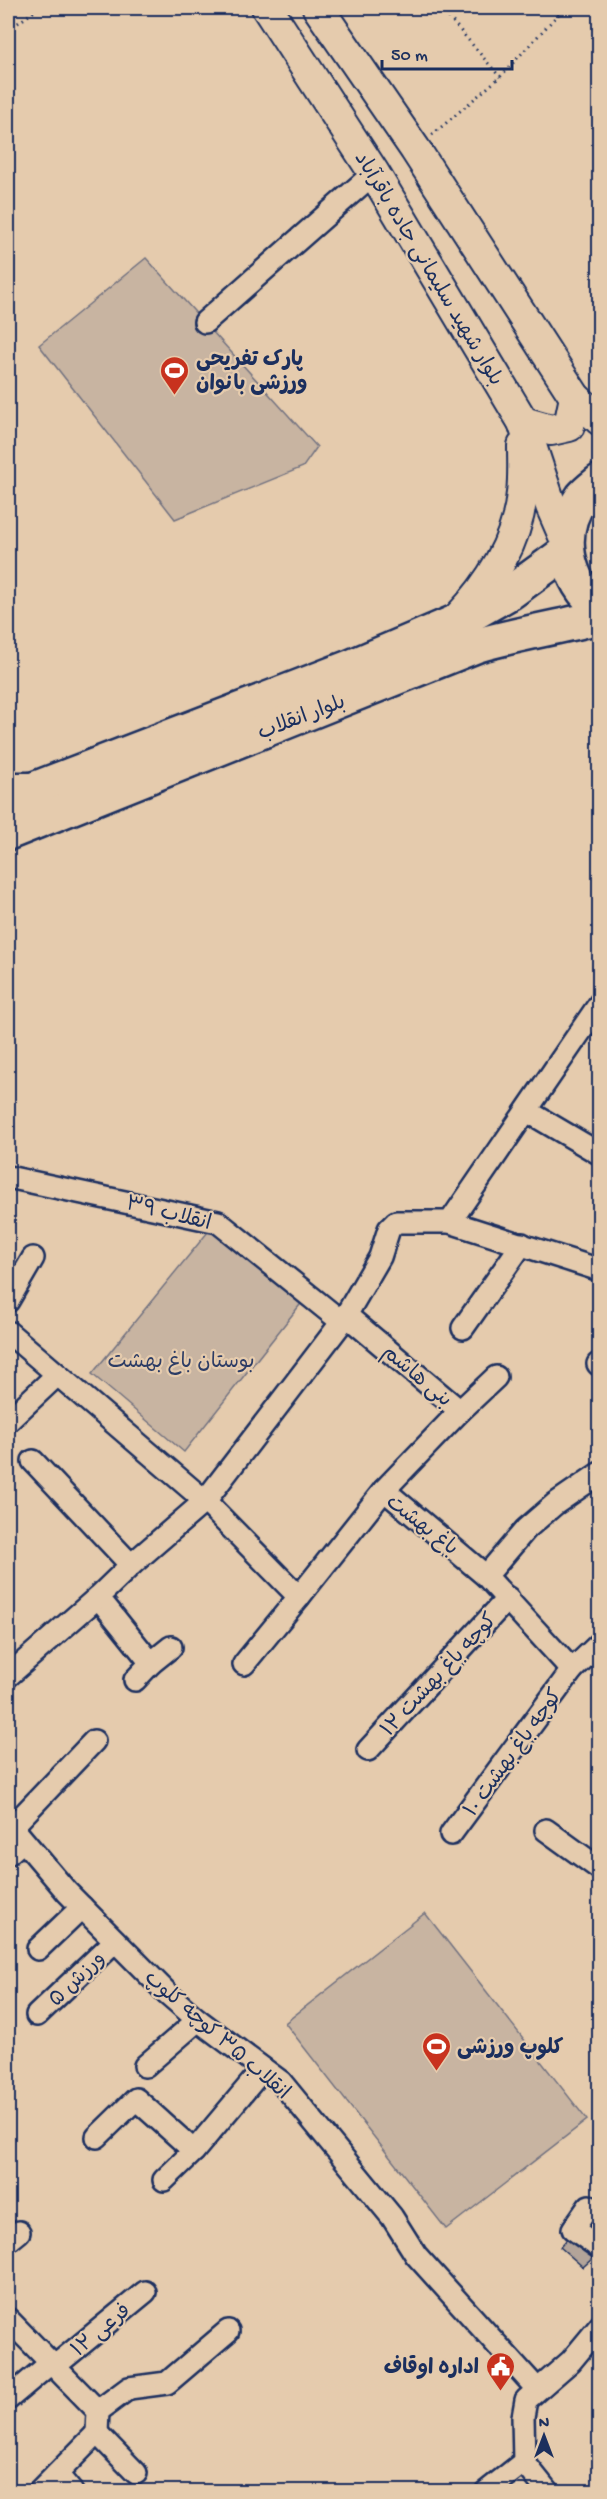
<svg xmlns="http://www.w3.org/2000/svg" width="607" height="2499" viewBox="0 0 607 2499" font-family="'Gochi Hand','Playpen Sans Arabic',sans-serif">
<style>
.green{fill:#c8b4a1;stroke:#727280;stroke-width:1.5}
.building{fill:#b3a499;stroke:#1b2f5e;stroke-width:1.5}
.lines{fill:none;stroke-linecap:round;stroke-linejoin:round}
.lane-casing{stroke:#1b2f5e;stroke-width:15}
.street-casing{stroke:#1b2f5e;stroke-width:26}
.secondary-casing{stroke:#1b2f5e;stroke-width:34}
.primary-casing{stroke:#1b2f5e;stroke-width:38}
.path{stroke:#1b2f5e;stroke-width:3;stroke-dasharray:1.5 4.5;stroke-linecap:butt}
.lane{stroke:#e5cbad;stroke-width:10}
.street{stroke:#e5cbad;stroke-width:21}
.secondary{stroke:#e5cbad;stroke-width:30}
.primary{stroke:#e5cbad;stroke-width:33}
.labels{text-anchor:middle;stroke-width:4.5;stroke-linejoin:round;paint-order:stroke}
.street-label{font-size:21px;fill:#1b2f5e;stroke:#e5cbad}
.poi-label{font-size:21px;font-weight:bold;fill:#1b2f5e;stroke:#e5cbad;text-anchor:start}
.park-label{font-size:21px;fill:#2c3c65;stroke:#e5cbad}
</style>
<rect width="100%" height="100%" fill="#e5cbad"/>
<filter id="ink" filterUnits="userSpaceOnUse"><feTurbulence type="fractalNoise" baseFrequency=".0167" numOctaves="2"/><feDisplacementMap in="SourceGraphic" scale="12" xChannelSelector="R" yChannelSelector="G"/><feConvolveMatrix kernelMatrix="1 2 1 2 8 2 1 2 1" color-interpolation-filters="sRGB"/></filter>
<g filter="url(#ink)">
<g class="green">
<path d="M146,258L317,447L303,467L175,519L39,345Z"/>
<path d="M212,1227L303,1301L184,1452L92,1374Z"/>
<path d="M425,1913L587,2120L446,2229L285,2023Z"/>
</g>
<path class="building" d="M569,2237L593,2258L583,2267L560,2247Z"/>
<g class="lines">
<defs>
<path id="lane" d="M8,778H30"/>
<g id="street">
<path d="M205,322L374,173"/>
<path d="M527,1111L600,1154"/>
<path d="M8,1177L218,1222L342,1322"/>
<path d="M450,1222L600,1270"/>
<path d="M8,1301L33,1258"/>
<path d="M463,1328L522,1244"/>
<path d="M8,1332L205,1501L299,1597L384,1490L460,1411L346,1315"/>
<path d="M598,1364L600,1365"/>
<path d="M460,1411L496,1377"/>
<path d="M8,1421L57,1375"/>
<path d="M33,1461L131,1565"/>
<path d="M384,1490L486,1576L572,1670L600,1643"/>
<path d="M486,1576L526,1529L555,1504L600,1473"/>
<path d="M98,1597L151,1663L171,1647"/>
<path d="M244,1664L299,1597"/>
<path d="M8,1676L98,1597L131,1565L205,1501L342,1322L380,1257L389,1229L396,1222H450L600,1003"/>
<path d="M135,1680L151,1663"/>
<path d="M368,1750L508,1598"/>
<path d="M8,1822L67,1892L168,1994L198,2020L281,2082L392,2217L416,2255L537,2389"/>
<path d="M12,1827L94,1741"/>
<path d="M546,1830L600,1869"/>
<path d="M451,1834L572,1670"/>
<path d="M8,1854L23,1841"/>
<path d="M38,1949L82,1907"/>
<path d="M37,2015L115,1941"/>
<path d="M145,2066L198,2020"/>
<path d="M97,2137L136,2099L194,2151L263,2069"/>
<path d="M164,2180L194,2151"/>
<path d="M589,2206L573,2229L600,2248"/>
<path d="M8,2241L19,2232"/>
<path d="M8,2319L98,2411L97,2433"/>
<path d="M55,2366L145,2292"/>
<path d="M8,2399L52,2362"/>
<path d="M98,2411L129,2388L167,2383L228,2331"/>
<path d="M97,2433L136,2473"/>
<path d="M524,2462L523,2417L526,2400L571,2361L600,2326"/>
<path d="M524,2462L548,2492"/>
<path d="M57,2474L72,2492"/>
<path d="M39,2492L97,2433"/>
<path d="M486,2492L524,2462"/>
</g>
<g id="secondary">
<path d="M267,8L374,173L523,422L551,506L567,543"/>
<path d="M318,8L415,149L575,397L600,420"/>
<path d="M523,422L551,430L569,426L575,397"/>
<path d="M457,619C490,585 518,541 522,493C524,477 523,461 523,446"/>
</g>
<g id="primary">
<path d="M600,481C594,486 587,491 582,497C556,533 566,581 600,608"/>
<path d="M8,799L350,667L467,617L511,592L567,551"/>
<path d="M8,833L478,645C518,634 559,627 600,617"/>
</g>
</defs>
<use href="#lane" class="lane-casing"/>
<use href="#street" class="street-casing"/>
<use href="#secondary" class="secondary-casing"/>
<use href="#primary" class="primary-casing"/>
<g class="path">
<path d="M441,8L500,77"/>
<path d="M8,30L39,8"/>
<path d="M432,135L500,77L564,8"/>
</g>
<use href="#lane" class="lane"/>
<use href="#street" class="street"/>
<use href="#secondary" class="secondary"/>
<use href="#primary" class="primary"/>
</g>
</g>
<defs>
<symbol id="stadium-pin" viewBox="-11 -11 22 30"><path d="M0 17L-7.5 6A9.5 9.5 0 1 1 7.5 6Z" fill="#c8321e" stroke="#e5cbad"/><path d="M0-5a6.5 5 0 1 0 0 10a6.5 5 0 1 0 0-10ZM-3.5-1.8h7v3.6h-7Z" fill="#fff"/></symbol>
<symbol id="civic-pin" viewBox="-11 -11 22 30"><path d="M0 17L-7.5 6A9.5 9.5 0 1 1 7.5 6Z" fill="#c8321e" stroke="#e5cbad"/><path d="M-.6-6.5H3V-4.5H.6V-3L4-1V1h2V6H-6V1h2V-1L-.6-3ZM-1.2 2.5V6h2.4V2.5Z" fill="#fff"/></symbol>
</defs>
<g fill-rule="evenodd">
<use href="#stadium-pin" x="158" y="354" width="33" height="45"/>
<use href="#stadium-pin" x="420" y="2030" width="33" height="45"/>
<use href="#civic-pin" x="484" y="2350" width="33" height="45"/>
</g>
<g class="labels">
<g class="street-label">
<text transform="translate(430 268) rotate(59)" y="7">بلوار شهید سلیمانی جاده باقرآباد</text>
<text transform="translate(301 716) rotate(-21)" y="7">بلوار انقلاب</text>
<text transform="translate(169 1212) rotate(14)" y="7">انقلاب ۳۹</text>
<text transform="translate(418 1375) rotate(40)" y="7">بنی هاشم</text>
<text transform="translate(423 1524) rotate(38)" y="7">باغ بهشت</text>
<text transform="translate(438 1674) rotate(-47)" y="7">کوچه باغ بهشت ۱۲</text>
<text transform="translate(512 1752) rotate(-54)" y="7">کوچه باغ بهشت ۱۰</text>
<text transform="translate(76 1978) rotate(-44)" y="7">ورزش ۵</text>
<text transform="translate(218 2034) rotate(41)" y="7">انقلاب ۳۵ کوچه کلوپ</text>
<text transform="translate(100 2329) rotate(-40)" y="7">فرعی ۱۲</text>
</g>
<g class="poi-label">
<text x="196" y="365">پارک تفریحی<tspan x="196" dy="24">ورزشی بانوان</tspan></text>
<text x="457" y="2053">کلوپ ورزشی</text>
<text x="479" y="2373" text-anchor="end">اداره اوقاف</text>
</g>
<g class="park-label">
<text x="181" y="1367">بوستان باغ بهشت</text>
</g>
</g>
<rect width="607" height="2499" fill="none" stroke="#e5cbad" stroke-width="30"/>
<rect x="15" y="15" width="577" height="2469" fill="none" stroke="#1b2f5e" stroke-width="2" filter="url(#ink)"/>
<g transform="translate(544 2436)" stroke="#e5cbad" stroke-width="4.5" paint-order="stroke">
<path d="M0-4.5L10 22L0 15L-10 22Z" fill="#1b2f5e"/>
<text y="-9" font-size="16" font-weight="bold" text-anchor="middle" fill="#1b2f5e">N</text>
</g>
<path d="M382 60v9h130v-9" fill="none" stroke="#1b2f5e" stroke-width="3"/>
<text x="391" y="60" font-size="18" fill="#1b2f5e" stroke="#e5cbad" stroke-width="4.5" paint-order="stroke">50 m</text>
</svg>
